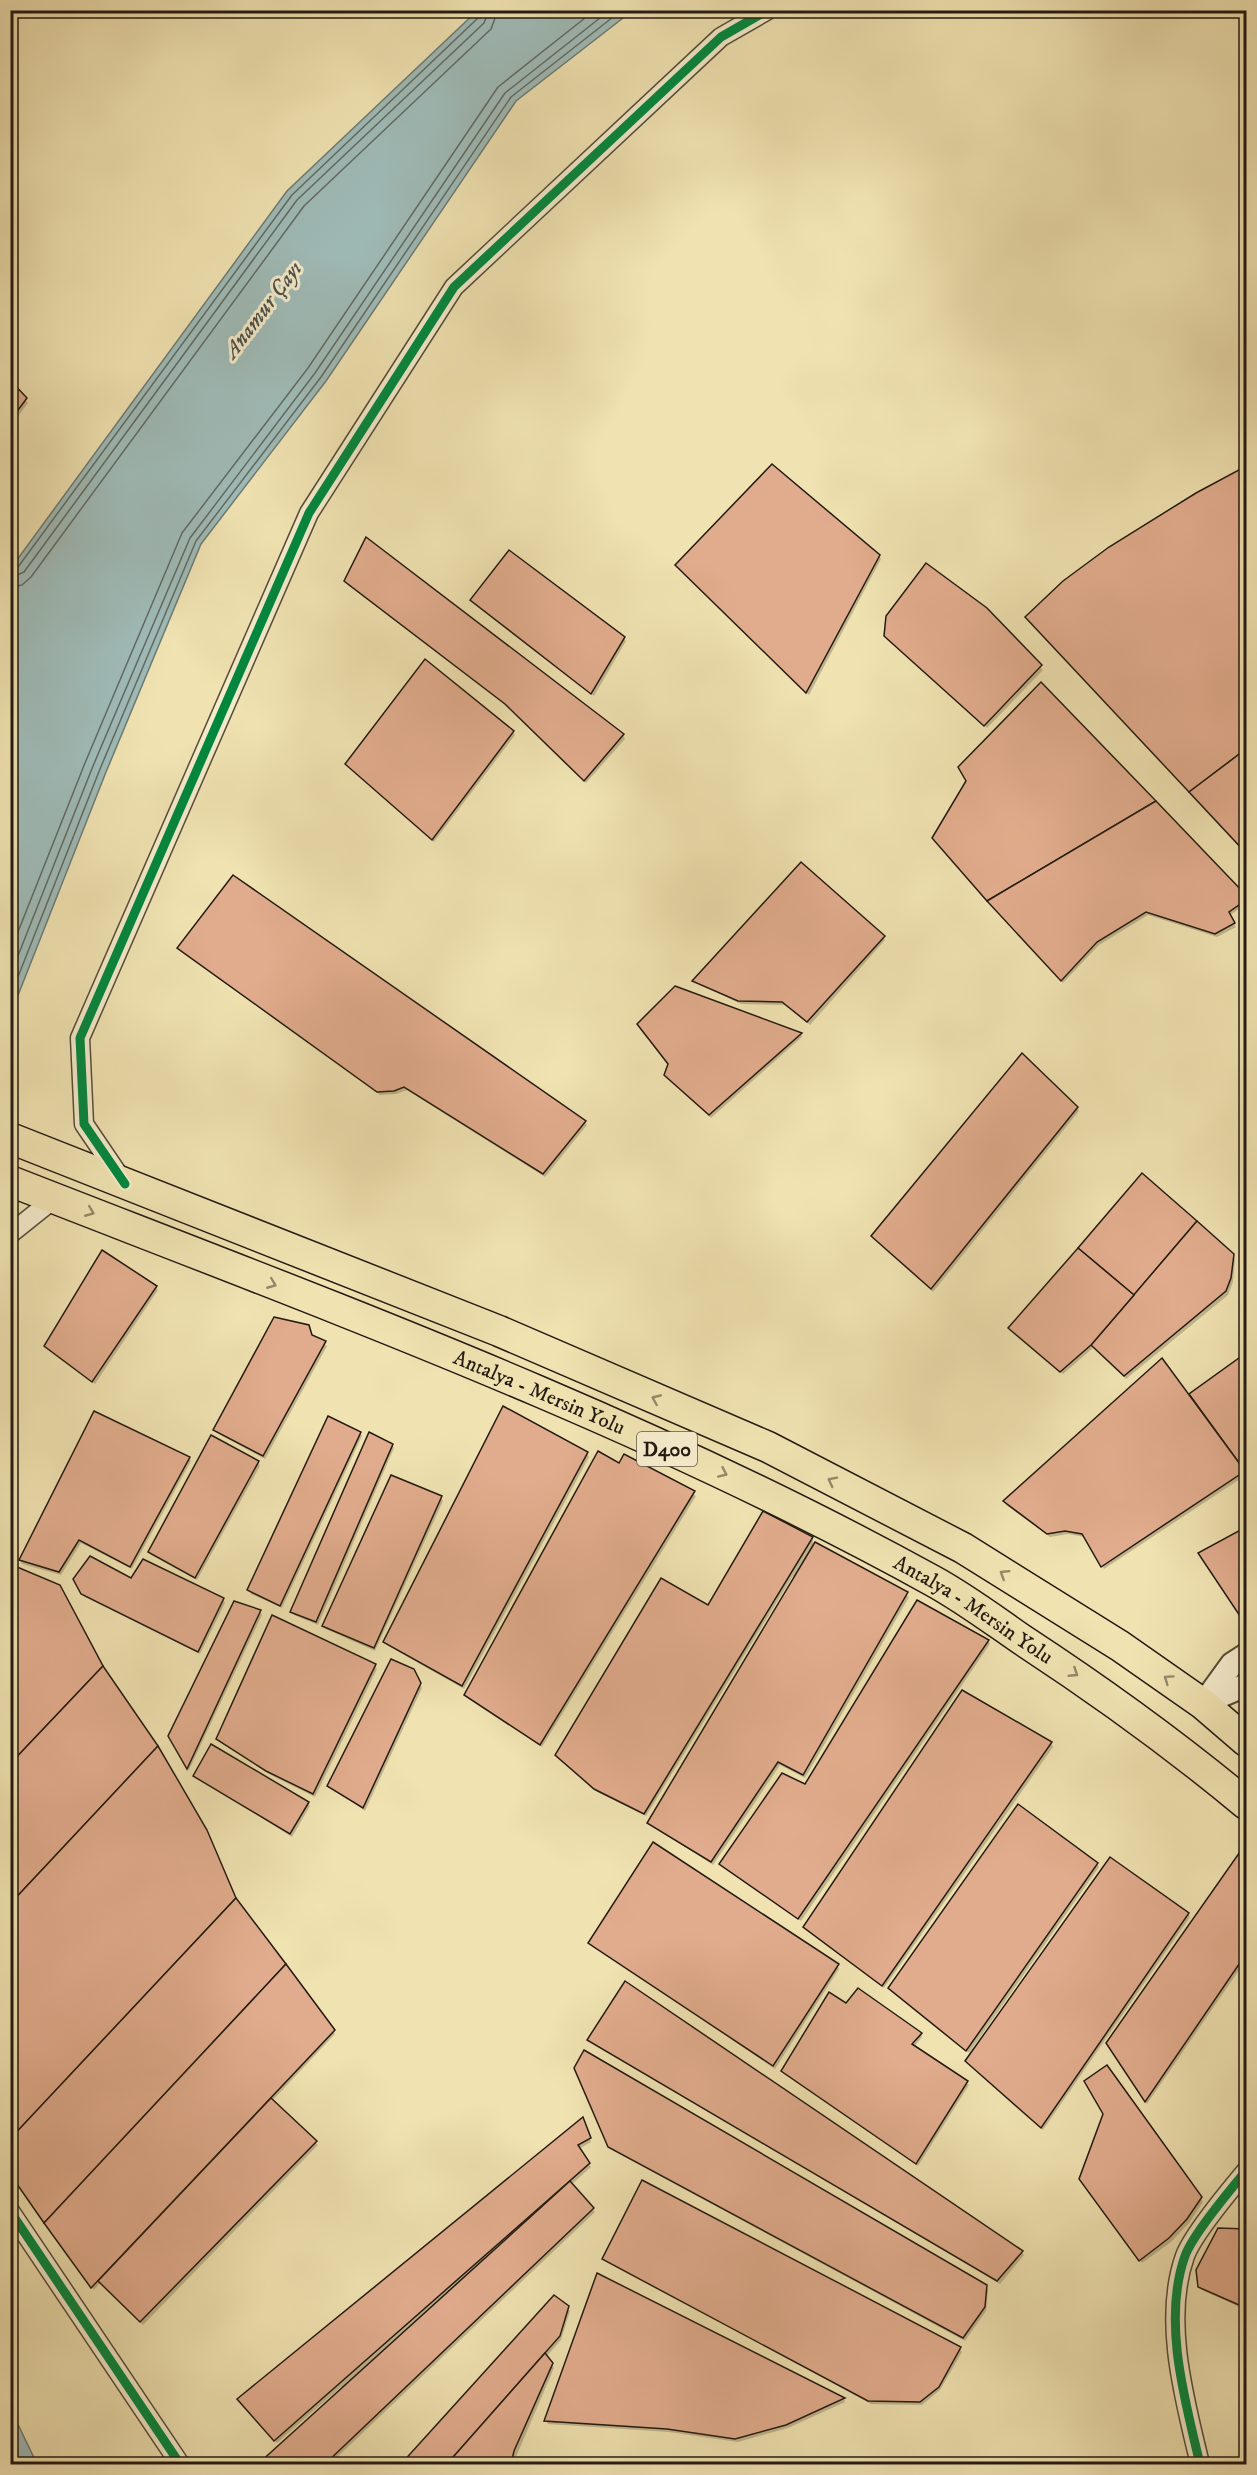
<svg xmlns="http://www.w3.org/2000/svg" width="1257" height="2475" viewBox="0 0 1257 2475" font-family="'IM FELL DW Pica',serif">
<style>
.water{fill:#9fbbb7;stroke:#6d7b75;stroke-width:1.5}
.shadow{fill:#0003}
.lines{fill:none;stroke-linecap:round;stroke-linejoin:round}
.shore{stroke:#616a64;stroke-width:1.5}
.building{fill:#e1ac8d;stroke:#231a11;stroke-width:1.5}
.minor-casing{stroke:#564c39;stroke-width:21}
.tertiary-casing{stroke:#564c39;stroke-width:26}
.trunk-casing{stroke:#231a11;stroke-width:33}
.minor{stroke:#f5eccc;stroke-width:18}
.tertiary{stroke:#f5eccc;stroke-width:22}
.trunk{stroke:#f0e2b1;stroke-width:30}
.cycleway-casing{stroke:#f5eccc;stroke-width:13}
.cycleway{stroke:#00873e;stroke-width:9}
.oneway{stroke:#948869}
.labels{text-anchor:middle;stroke-width:6;stroke-linejoin:round;paint-order:stroke}
.shield{fill:#f5eccc;stroke:#625949;stroke-width:1.5}
.shield-label{font-size:20px;font-weight:bold;fill:#231a11}
.street-label{font-size:21px;fill:#231a11;stroke:#f5eccc}
.water-label{font-size:22px;font-style:italic;fill:#4e524b;stroke:#f5eccc}
</style>
<rect width="100%" height="100%" fill="#f0e2b1"/>
<filter id="stains"><feTurbulence type="fractalNoise" baseFrequency=".00333" numOctaves="4"/><feColorMatrix values="0 0 0 0 .2 0 0 0 0 .09 0 0 0 0 .02 0 0 0 .5 -.17"/></filter>
<radialGradient id="worn" r=".72"><stop offset=".6" stop-color="#630" stop-opacity="0"/><stop offset="1" stop-color="#630" stop-opacity=".3"/></radialGradient>
<g class="water">
<path d="M478,10L632,11L516,101L326,381L201,544L106,772L11,1013V568L287,191Z"/>
<path d="M10,2410H11L37,2464H11Z"/>
</g>
<g class="shadow">
<path d="M10,382L28,403L10,427Z"/>
<path d="M1246,461V852L1029,621L1240,471Z"/>
<path d="M367,539L623,735L625,739L586,783L509,708L348,585L346,581Z"/>
<path d="M879,555L881,559L809,695L676,566Z"/>
<path d="M471,601L624,638L626,641L594,696Z"/>
<path d="M986,609L1043,670L987,728L885,635Z"/>
<path d="M1041,684L1246,897V904L1229,916L1236,927L1217,937L1148,915L1099,945L1063,983L935,842Z"/>
<path d="M513,732L515,735L434,842L346,764Z"/>
<path d="M883,937L885,940L810,1025L785,1005L741,1004L694,981Z"/>
<path d="M179,948L585,1122L587,1125L545,1177L407,1090L396,1094L380,1095Z"/>
<path d="M801,1034L802,1037L711,1118L665,1075Z"/>
<path d="M1077,1107L1079,1111L933,1292L875,1240L873,1236Z"/>
<path d="M1233,1255L1235,1259L1233,1282L1228,1295L1126,1379L1093,1348L1063,1374L1010,1328Z"/>
<path d="M156,1287L158,1290L95,1384L46,1346Z"/>
<path d="M308,1326L312,1336L327,1346L265,1459L217,1433L215,1430Z"/>
<path d="M1246,1355V1475L1104,1569L1085,1537L1068,1534L1050,1537L1006,1505L1004,1501L1188,1396Z"/>
<path d="M95,1413L189,1458L191,1461L132,1569L81,1543L61,1575L22,1564L20,1560Z"/>
<path d="M360,1433L362,1436L282,1608L251,1594L249,1590Z"/>
<path d="M392,1445L394,1448L318,1625L294,1615L292,1612Z"/>
<path d="M587,1453L589,1457L464,1689L387,1645L385,1642Z"/>
<path d="M625,1456L696,1496L542,1747L466,1695Z"/>
<path d="M258,1462L260,1466L197,1580L151,1555L149,1552Z"/>
<path d="M441,1498L443,1501L375,1651L326,1629L324,1625Z"/>
<path d="M1246,1528V1623L1200,1554Z"/>
<path d="M812,1538L813,1542L909,1597L805,1778L780,1765L713,1865L649,1823L795,1578L793,1576L646,1816L597,1792L556,1755L709,1607Z"/>
<path d="M75,1580H132L223,1599L225,1603L200,1654L85,1597Z"/>
<path d="M260,1611L262,1615L189,1770L170,1736Z"/>
<path d="M988,1641L990,1644L801,1921L723,1867L721,1864L805,1786Z"/>
<path d="M375,1665L377,1669L315,1797L269,1774L218,1739Z"/>
<path d="M103,1668L237,1901L335,2034L272,2101L318,2145L143,2325L100,2283L94,2290L48,2227Z"/>
<path d="M413,1670L422,1688L365,1811L329,1786Z"/>
<path d="M1051,1743L1053,1747L884,1988L807,1931L805,1927Z"/>
<path d="M195,1776L308,1803L310,1806L292,1837Z"/>
<path d="M1242,1852L1246,1856V1960L1147,2104L1108,2043Z"/>
<path d="M1097,1864L1099,1867L969,2053L892,1991Z"/>
<path d="M1188,1914L1190,1917L1043,2130L969,2065L967,2061Z"/>
<path d="M590,1943L837,1965L839,1969L775,2069Z"/>
<path d="M847,2005L921,2034L922,2037L914,2047L969,2085L918,2166L782,2071Z"/>
<path d="M589,2040L1022,2252L1024,2255L1000,2284Z"/>
<path d="M584,2122L591,2142L579,2149L591,2167L571,2185L595,2212L330,2464H261L343,2390L341,2387L277,2443L241,2402Z"/>
<path d="M610,2146L986,2286L988,2290L986,2311L965,2341L612,2150Z"/>
<path d="M1083,2183L1201,2198L1203,2202L1189,2223L1171,2242L1142,2263Z"/>
<path d="M1219,2229L1246,2230V2310L1202,2290L1199,2286Z"/>
<path d="M604,2259L960,2349L962,2352L940,2390L922,2405L871,2404Z"/>
<path d="M598,2275L844,2399L845,2402L788,2428L738,2442L669,2432L548,2424L546,2421Z"/>
<path d="M555,2297L570,2311L561,2340L546,2357L554,2368L513,2464H403Z"/>
</g>
<g class="lines">
<g class="shore">
<path d="M10,570L18,567L292,195L479,17L481,10"/>
<path d="M10,578L24,572L297,200L484,23L489,10"/>
<path d="M10,587L22,585L31,577L304,206L491,29L498,10"/>
<path d="M10,952L85,763L182,533L308,368L498,87L595,10"/>
<path d="M10,976L93,766L190,538L315,373L505,93L610,10"/>
<path d="M10,997L100,769L196,541L321,377L511,97L622,10"/>
</g>
</g>
<g class="building">
<path d="M10,380L27,398L10,421Z"/>
<path d="M1246,458V749L1189,792L1025,617L1063,581L1109,547L1196,493L1239,470Z"/>
<path d="M772,464L880,555L806,693L675,565Z"/>
<path d="M366,537L624,734L584,781L505,704L344,581Z"/>
<path d="M509,550L625,637L591,694L470,600Z"/>
<path d="M926,563L987,608L1042,665L984,726L884,636L886,616Z"/>
<path d="M425,659L514,731L432,840L345,764Z"/>
<path d="M1041,682L1156,801L987,901L932,838L966,781L958,767Z"/>
<path d="M1246,749V853L1189,792Z"/>
<path d="M1156,801L1246,895V900L1229,912L1235,923L1215,934L1146,912L1097,942L1061,981L987,901Z"/>
<path d="M801,862L885,936L807,1022L782,1002L738,1001L692,981Z"/>
<path d="M233,875L586,1121L543,1174L404,1087L394,1091L377,1092L177,948Z"/>
<path d="M675,986L802,1033L709,1115L664,1075L668,1064L637,1024Z"/>
<path d="M1022,1053L1078,1107L931,1289L871,1236Z"/>
<path d="M1142,1173L1197,1221L1134,1295L1078,1248Z"/>
<path d="M1197,1221L1234,1254L1231,1278L1226,1291L1124,1376L1091,1345Z"/>
<path d="M1078,1248L1134,1295L1091,1345L1060,1372L1008,1328Z"/>
<path d="M102,1250L157,1286L92,1382L44,1346Z"/>
<path d="M274,1317L309,1325L312,1335L326,1341L263,1456L213,1430Z"/>
<path d="M1246,1353V1470L1245,1471L1189,1394Z"/>
<path d="M1162,1358L1245,1471L1101,1567L1082,1534L1065,1531L1047,1534L1003,1501Z"/>
<path d="M503,1406L588,1452L462,1686L383,1642Z"/>
<path d="M94,1411L190,1457L130,1567L79,1540L59,1572L19,1560Z"/>
<path d="M328,1416L361,1432L280,1606L247,1590Z"/>
<path d="M369,1432L393,1444L316,1622L290,1612Z"/>
<path d="M211,1435L259,1461L195,1578L148,1552Z"/>
<path d="M598,1451L619,1463L624,1454L695,1491L540,1745L464,1695Z"/>
<path d="M391,1475L442,1496L374,1648L322,1626Z"/>
<path d="M763,1511L813,1537L644,1814L594,1789L555,1755L661,1578L708,1605Z"/>
<path d="M1246,1527V1620L1244,1622L1198,1553Z"/>
<path d="M815,1542L908,1592L803,1775L778,1762L711,1862L647,1823Z"/>
<path d="M90,1556L131,1578L143,1559L224,1598L198,1652L81,1594L73,1579Z"/>
<path d="M10,1564L60,1585L103,1666L10,1764Z"/>
<path d="M917,1600L989,1640L798,1919L719,1864L782,1773L805,1784Z"/>
<path d="M234,1601L261,1610L187,1769L168,1736Z"/>
<path d="M272,1615L376,1664L313,1794L266,1771L216,1739Z"/>
<path d="M391,1659L414,1669L421,1683L363,1808L327,1786Z"/>
<path d="M103,1666L158,1746L10,1904V1764Z"/>
<path d="M962,1690L1052,1742L882,1986L803,1927Z"/>
<path d="M211,1744L309,1802L290,1834L193,1776Z"/>
<path d="M158,1746L207,1830L236,1898L10,2139V1904Z"/>
<path d="M1018,1804L1098,1863L966,2051L888,1988Z"/>
<path d="M653,1842L839,1964L773,2066L588,1943Z"/>
<path d="M1242,1849L1246,1854V1954L1145,2102L1106,2043Z"/>
<path d="M1110,1857L1189,1913L1041,2128L965,2061Z"/>
<path d="M236,1898L286,1964L44,2223L10,2174V2139Z"/>
<path d="M286,1964L335,2030L91,2288L44,2223Z"/>
<path d="M625,1981L1023,2251L997,2281L587,2040Z"/>
<path d="M858,1988L922,2033L912,2044L968,2081L916,2164L781,2071L829,1992L846,2003Z"/>
<path d="M584,2050L987,2285L985,2307L963,2338L608,2147L574,2068Z"/>
<path d="M1107,2065L1202,2197L1187,2219L1169,2238L1139,2261L1079,2179L1103,2114L1084,2081Z"/>
<path d="M271,2098L317,2141L140,2322L98,2281Z"/>
<path d="M583,2117L591,2138L578,2145L590,2163L274,2441L237,2399Z"/>
<path d="M642,2180L961,2347L939,2387L920,2402L868,2401L602,2259Z"/>
<path d="M570,2181L594,2208L325,2464H258Z"/>
<path d="M1218,2228L1246,2229V2308L1198,2287L1196,2270Z"/>
<path d="M597,2273L845,2398L786,2425L735,2439L667,2429L544,2421Z"/>
<path d="M554,2295L569,2306L560,2336L447,2464H401Z"/>
<path d="M545,2353L553,2363L514,2451L511,2464H447Z"/>
</g>
<g class="lines">
<defs>
<g id="minor">
<path d="M122,1180L84,1124L80,1038L309,513L454,287L721,37L768,10"/>
<path d="M10,1234L55,1198"/>
<path d="M10,2211L180,2464"/>
<path d="M1200,2464C1185,2401 1162,2320 1185,2256C1193,2234 1230,2190 1246,2171"/>
</g>
<g id="tertiary">
<path d="M1204,1703L1246,1685"/>
<path d="M1203,1704L1232,1664L1246,1655"/>
</g>
<g id="trunk">
<path d="M10,1138L499,1331L768,1447L963,1548L1120,1646L1203,1704L1246,1741"/>
<path id="s1" d="M10,1181C322,1303 640,1419 933,1581C964,1598 992,1619 1021,1639C1099,1690 1174,1744 1246,1804"/>
</g>
</defs>
<use href="#minor" class="minor-casing"/>
<use href="#tertiary" class="tertiary-casing"/>
<use href="#trunk" class="trunk-casing"/>
<use href="#minor" class="minor"/>
<use href="#tertiary" class="tertiary"/>
<use href="#trunk" class="trunk"/>
<defs>
<g id="cycleway">
<path d="M125,1184L84,1124L80,1038L309,513L454,287L721,37L768,10"/>
<path d="M10,2211L180,2464"/>
<path d="M1200,2464C1185,2401 1162,2320 1185,2256C1193,2234 1230,2190 1246,2171"/>
</g>
</defs>
<use href="#cycleway" class="cycleway-casing"/>
<use href="#cycleway" class="cycleway"/>
</g>
<defs><path id="oneway-chevron" d="M-2-3.5L2.5 0L-2 3.5" fill="none" stroke-width="1.6" stroke-linecap="round" stroke-linejoin="round" transform="scale(1.5)"/></defs>
<g class="oneway">
<use href="#oneway-chevron" transform="translate(90 1212) rotate(22)"/>
<use href="#oneway-chevron" transform="translate(272 1284) rotate(22)"/>
<use href="#oneway-chevron" transform="translate(656 1399) rotate(-157)"/>
<use href="#oneway-chevron" transform="translate(723 1473) rotate(24)"/>
<use href="#oneway-chevron" transform="translate(832 1481) rotate(-153)"/>
<use href="#oneway-chevron" transform="translate(1004 1574) rotate(-148)"/>
<use href="#oneway-chevron" transform="translate(1074 1673) rotate(33)"/>
<use href="#oneway-chevron" transform="translate(1168 1679) rotate(-145)"/>
</g>
<g class="labels">
<rect class="shield" x="637" y="1432" width="60" height="34" rx="4.5"/>
<g class="shield-label">
<text x="667" y="1456">D400</text>
</g>
<g class="street-label">
<text dy="7" stroke="none"><textPath href="#s1" startOffset="570">Antalya - Mersin Yolu</textPath></text>
<text dy="7" stroke="none"><textPath href="#s1" startOffset="1056">Antalya - Mersin Yolu</textPath></text>
</g>
<g class="water-label">
<text transform="translate(262 309) rotate(-53)" y="8">Anamur Çayı</text>
</g>
</g>
<rect width="1257" height="2475" fill="none" stroke="#f0e2b1" stroke-width="36"/>
<rect x="12" y="12" width="1233" height="2451" fill="none" stroke="#231a11" stroke-width="3"/>
<rect x="18" y="18" width="1221" height="2439" fill="none" stroke="#231a11" stroke-width="1.5"/>
<rect width="100%" height="100%" filter="url(#stains)"/>
<rect width="100%" height="100%" fill="url(#worn)"/>
</svg>
